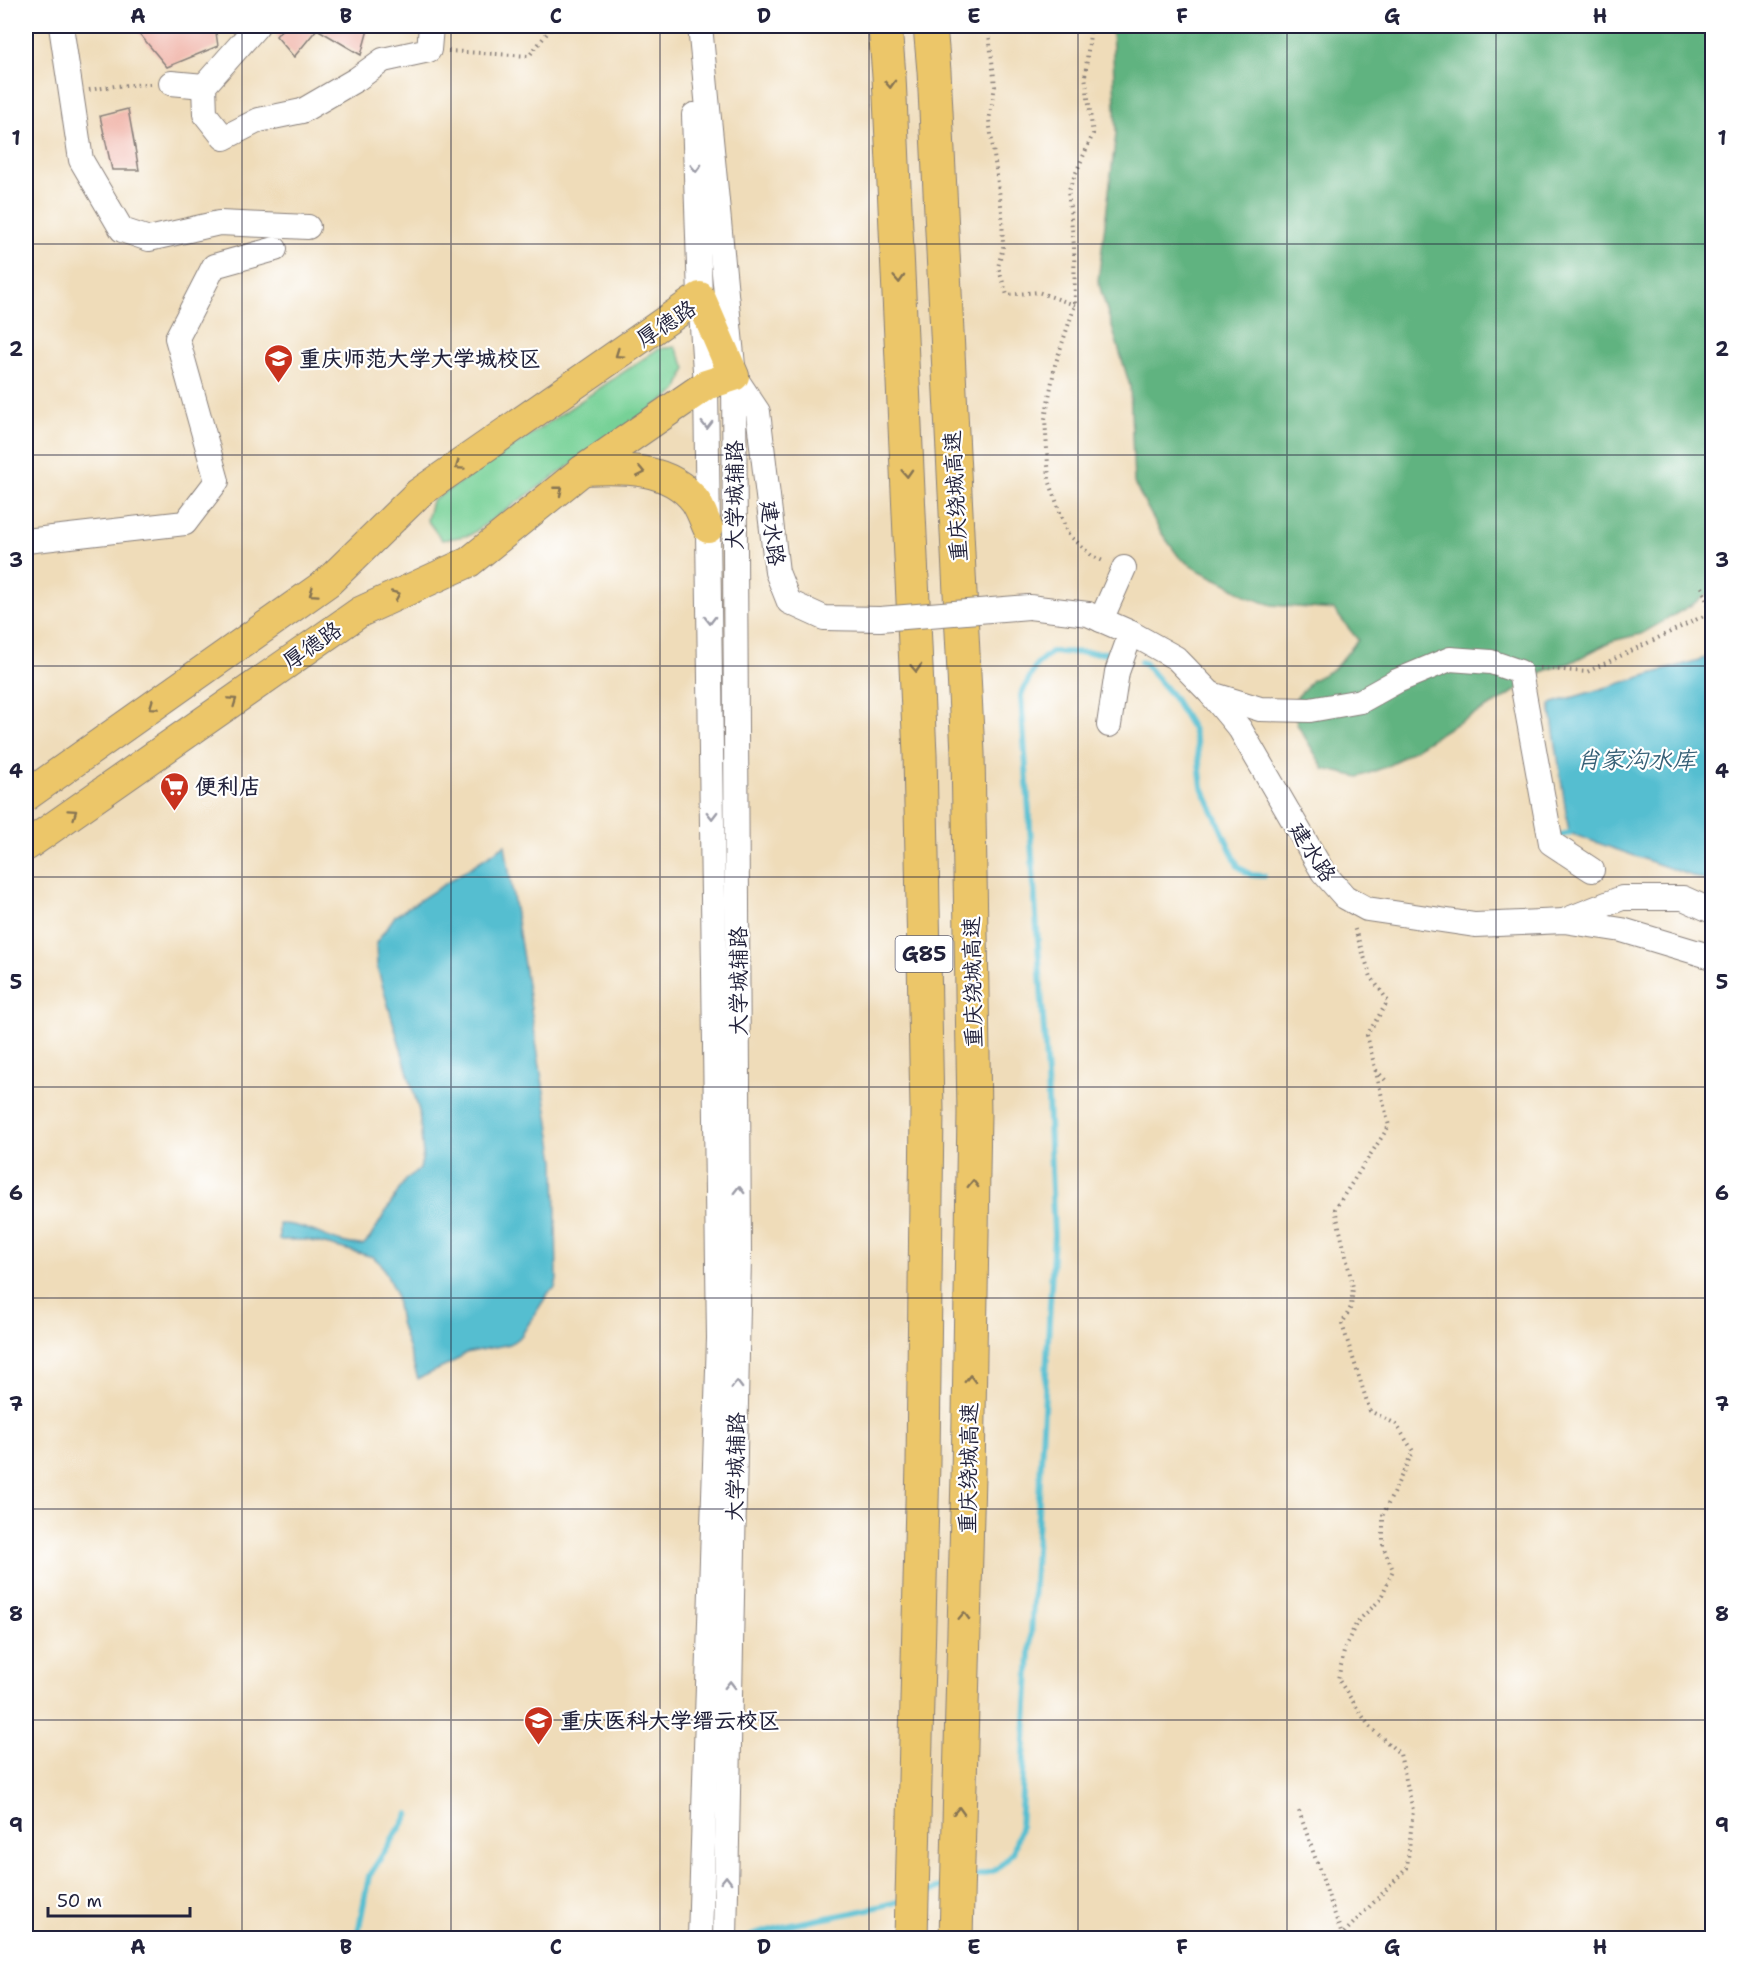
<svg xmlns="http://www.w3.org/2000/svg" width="1738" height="1964" viewBox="0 0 1738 1964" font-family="'Shantell Sans','LXGW WenKai TC',sans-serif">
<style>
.green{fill:#77d197;stroke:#4c7a69;stroke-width:1.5}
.forest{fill:#61b380;stroke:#426a5e;stroke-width:1.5}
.water{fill:#54bed0;stroke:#3b7086;stroke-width:1.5}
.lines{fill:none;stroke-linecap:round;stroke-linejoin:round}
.stream{stroke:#54bed0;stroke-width:6}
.building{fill:#efafa3}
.minor-casing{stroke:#887f7a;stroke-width:26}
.major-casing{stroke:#887f7a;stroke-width:32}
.highway-casing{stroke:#887f7a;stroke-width:35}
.path{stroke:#887f7a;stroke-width:4;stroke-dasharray:1.5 4.5;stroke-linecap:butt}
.minor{stroke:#fff;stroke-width:24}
.major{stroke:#ecc669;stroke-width:30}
.highway{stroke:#ecc669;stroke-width:33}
.minor-bridge-casing{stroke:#887f7a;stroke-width:26;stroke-linecap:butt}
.minor-bridge{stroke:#fff;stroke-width:24}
.oneway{stroke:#877452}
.oneway2{stroke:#9c9ca7}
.grid{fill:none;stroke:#22223b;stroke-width:1.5;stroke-opacity:0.55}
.labels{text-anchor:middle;stroke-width:4.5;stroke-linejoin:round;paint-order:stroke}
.shield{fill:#fff;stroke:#646476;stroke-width:1.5}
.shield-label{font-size:21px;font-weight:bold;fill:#22223b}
.street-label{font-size:22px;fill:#22223b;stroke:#fff}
.poi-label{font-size:22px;font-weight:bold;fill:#22223b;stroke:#fff;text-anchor:start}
.water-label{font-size:24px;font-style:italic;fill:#366077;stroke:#fff}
.neatline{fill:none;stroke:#22223b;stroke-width:2}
.grid-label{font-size:20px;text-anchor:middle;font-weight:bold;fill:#22223b}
</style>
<rect width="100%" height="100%" fill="#fff"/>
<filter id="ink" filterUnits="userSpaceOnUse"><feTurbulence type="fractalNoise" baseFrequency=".0167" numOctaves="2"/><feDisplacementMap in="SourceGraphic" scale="12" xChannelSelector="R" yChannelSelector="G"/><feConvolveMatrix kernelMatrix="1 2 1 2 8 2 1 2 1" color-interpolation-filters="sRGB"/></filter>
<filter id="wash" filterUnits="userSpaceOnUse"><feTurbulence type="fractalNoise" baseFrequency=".008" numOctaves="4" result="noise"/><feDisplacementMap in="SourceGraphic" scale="24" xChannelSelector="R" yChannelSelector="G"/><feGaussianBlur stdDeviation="1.35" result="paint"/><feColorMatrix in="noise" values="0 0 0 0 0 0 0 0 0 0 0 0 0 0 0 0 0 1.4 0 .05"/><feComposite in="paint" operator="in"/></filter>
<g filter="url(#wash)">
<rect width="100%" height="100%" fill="#efdcb9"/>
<path class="green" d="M675,347L686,368L677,391L470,535L442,540L427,520L432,501L658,349Z"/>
<path class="forest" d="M1112,26H1712V591L1693,604L1641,634L1612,641L1570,663L1547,670L1500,701L1450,727L1388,766L1359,777L1324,769L1297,724L1293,702L1312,680L1334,669L1358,640L1334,610L1272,605L1248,597L1227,584L1200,571L1179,557L1160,531L1134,483L1130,386L1098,281L1116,134Z"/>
<g class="water">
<path d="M1712,656V883L1569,833L1550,704Z"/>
<path d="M505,845L555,1161L557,1279L555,1288L549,1292L521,1336L510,1344L466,1353L450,1364L418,1379L400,1322L395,1293L382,1265L373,1257L329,1245L306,1240H279V1224C309,1223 334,1246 363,1245L370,1238L405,1180L420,1169L423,1155L419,1111L377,967L376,943L395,916Z"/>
</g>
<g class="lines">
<g class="stream">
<path d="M1141,662L1144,663L1173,697L1193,730L1197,745L1202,787L1238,866L1251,875L1264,876"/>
<path d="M1558,836L1569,833"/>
<path d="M967,1879L996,1870L1013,1853L1020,1828L1054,1235L1047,1076L1021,695L1036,665L1051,652L1117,653"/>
<path d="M921,1894L946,1886"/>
<path d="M751,1936C801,1919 854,1916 903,1900"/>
<path d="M357,1938L369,1876L409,1814"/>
</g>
</g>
<g id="blocks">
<g class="building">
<path d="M133,26H215L218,46L167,67Z"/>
<path d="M285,26H369L361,55L317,29L294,57L276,36Z"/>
<path d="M128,109L139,170H112L100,116Z"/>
</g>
</g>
</g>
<g filter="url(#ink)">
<use href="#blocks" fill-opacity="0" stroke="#887f7a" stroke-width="1.5"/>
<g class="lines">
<defs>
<g id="minor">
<path d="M61,26L81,160L122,230L149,239L219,223L308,227"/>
<path d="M257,26L204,86L205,114L224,138L259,120L302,111L357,79L383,60L429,50L431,26"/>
<path d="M700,26L734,376L739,1256L725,1938"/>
<path d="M171,83L204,86"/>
<path d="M694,115L700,297L706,385L719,1338L700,1938"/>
<path d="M734,376L758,412L777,572L789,602L824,618L880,619"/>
<path d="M26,541L185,523L217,481L177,338L214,266L275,249"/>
<path d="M1029,607L1088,614L1131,633L1176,658L1211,694L1240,729L1323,872L1345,897L1367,909L1475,925L1564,921L1622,930L1712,957"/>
<path d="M1101,620L1124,568"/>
<path d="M1211,694L1260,709L1310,710L1361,701L1397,681L1450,659L1491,662L1520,672L1551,843L1592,870"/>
<path d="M1109,725L1117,672L1131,633"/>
<path d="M1566,920L1622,898H1683L1712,911"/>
</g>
<g id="major">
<path d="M583,470C622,468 670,466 696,502C701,510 704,519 708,528"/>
<path d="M26,796L328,582L419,493L700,297L734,376L706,385L583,470L469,562L360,612L26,846"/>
</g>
<g id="highway">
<path d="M885,26L889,76L920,754L927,1110L923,1463L911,1938"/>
<path d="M930,26L934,71L968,753L974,1113L968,1476L956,1938"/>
</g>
</defs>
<use href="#minor" class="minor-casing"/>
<use href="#major" class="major-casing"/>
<use href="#highway" class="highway-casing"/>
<g class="path">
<path d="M988,26L995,86L989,120L1002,212L1003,247L998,267L1007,295L1038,292L1075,305"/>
<path d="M1091,26L1085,76L1093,134L1068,191L1074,246L1075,305L1055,365L1045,419L1049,480L1067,533L1092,556L1105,562"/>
<path d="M448,51L529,56L553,26"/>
<path d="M89,90L115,86L150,84"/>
<path d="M1702,587L1711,613"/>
<path d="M1540,668L1587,672L1712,612"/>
<path d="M1376,1070L1388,1083"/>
<path d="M1299,1811L1342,1935"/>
<path d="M1343,1938L1342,1935L1407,1868L1413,1810L1400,1754L1369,1726L1338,1679L1345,1647L1357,1622L1380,1600L1393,1570L1383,1546V1515L1413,1451L1396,1424L1370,1411L1342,1324L1351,1307L1353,1287L1335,1209L1389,1126L1367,1035L1388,1001L1371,977L1354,927"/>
</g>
<use href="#minor" class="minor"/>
<use href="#major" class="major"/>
<use href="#highway" class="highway"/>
<defs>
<path id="minor-bridge" d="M880,619L1029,607"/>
</defs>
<use href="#minor-bridge" class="minor-bridge-casing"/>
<use href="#minor-bridge" class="minor-bridge"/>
</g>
<defs><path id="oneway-chevron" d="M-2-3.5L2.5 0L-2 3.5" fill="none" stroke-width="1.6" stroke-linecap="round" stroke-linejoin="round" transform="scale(1.5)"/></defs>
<g class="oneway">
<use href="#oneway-chevron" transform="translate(890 84) rotate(87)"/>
<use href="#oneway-chevron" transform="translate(899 279) rotate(87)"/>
<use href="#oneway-chevron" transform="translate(619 354) rotate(145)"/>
<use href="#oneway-chevron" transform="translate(459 466) rotate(145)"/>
<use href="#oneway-chevron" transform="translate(641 472) rotate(12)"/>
<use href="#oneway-chevron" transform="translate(907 473) rotate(87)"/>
<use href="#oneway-chevron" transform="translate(559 490) rotate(-39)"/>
<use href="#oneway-chevron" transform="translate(313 593) rotate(145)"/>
<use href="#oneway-chevron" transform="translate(396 595) rotate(-24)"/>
<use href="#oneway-chevron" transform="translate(916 668) rotate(87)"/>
<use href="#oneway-chevron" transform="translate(233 701) rotate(-35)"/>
<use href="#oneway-chevron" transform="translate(153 706) rotate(145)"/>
<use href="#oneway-chevron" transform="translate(73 813) rotate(-35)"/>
<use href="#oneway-chevron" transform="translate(973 1184) rotate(-89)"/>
<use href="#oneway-chevron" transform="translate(970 1379) rotate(-89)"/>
<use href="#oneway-chevron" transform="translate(964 1616) rotate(-88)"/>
<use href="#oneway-chevron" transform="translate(959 1811) rotate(-88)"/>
</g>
<g class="oneway2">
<use href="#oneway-chevron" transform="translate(696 168) rotate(88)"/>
<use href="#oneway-chevron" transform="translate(707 425) rotate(89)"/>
<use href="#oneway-chevron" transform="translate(710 620) rotate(89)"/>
<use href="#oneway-chevron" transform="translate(712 815) rotate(89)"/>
<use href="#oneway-chevron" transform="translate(739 1190) rotate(-90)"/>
<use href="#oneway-chevron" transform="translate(737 1385) rotate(-89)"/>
<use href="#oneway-chevron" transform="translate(730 1685) rotate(-89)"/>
<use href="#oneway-chevron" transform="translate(726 1880) rotate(-89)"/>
</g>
</g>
<path class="grid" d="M242,26V1938M451,26V1938M660,26V1938M869,26V1938M1078,26V1938M1287,26V1938M1496,26V1938M26,244H1712M26,455H1712M26,666H1712M26,877H1712M26,1087H1712M26,1298H1712M26,1509H1712M26,1720H1712"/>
<defs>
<symbol id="university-pin" viewBox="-11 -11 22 30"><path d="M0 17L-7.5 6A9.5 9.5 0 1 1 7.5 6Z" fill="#c8321e" stroke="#fff"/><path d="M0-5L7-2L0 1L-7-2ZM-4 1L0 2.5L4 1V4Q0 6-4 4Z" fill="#fff"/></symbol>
<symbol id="supermarket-pin" viewBox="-11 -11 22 30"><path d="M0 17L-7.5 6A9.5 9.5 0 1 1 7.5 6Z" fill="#c8321e" stroke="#fff"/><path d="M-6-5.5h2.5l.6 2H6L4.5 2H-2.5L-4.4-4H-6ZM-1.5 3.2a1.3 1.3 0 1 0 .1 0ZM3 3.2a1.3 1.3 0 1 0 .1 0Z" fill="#fff"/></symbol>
</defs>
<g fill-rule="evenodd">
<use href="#university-pin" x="262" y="342" width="33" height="45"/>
<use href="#supermarket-pin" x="158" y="770" width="33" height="45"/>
<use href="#university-pin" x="522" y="1704" width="33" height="45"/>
</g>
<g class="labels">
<rect class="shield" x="895.5" y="936" width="57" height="36" rx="4.5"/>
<g class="shield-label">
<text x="924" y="961">G85</text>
</g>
<g class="street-label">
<text transform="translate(666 323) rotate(-33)" y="8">厚德路</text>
<text transform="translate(734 495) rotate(-90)" y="8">大学城辅路</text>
<text transform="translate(955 496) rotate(-93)" y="8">重庆绕城高速</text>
<text transform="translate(773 533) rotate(82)" y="8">建水路</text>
<text transform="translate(312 645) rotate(-35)" y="8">厚德路</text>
<text transform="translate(1313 852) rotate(57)" y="8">建水路</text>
<text transform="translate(738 981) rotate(-90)" y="8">大学城辅路</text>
<text transform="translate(972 982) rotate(-91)" y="8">重庆绕城高速</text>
<text transform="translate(735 1467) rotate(-89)" y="8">大学城辅路</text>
<text transform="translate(968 1468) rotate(-89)" y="8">重庆绕城高速</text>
</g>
<g class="poi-label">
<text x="299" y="366">重庆师范大学大学城校区</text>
<text x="195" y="794">便利店</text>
<text x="560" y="1728">重庆医科大学缙云校区</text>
</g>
<g class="water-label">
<text x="1636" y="768">肖家沟水库</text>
</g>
</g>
<rect width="1738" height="1964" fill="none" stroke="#fff" stroke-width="66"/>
<path d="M48 1907v9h142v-9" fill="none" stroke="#22223b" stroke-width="3"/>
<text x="57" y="1907" font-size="18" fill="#22223b" stroke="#ffffff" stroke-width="4.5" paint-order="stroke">50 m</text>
<rect x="33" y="33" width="1672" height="1898" class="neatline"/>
<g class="grid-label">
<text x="138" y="23">A</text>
<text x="346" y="23">B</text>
<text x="556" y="23">C</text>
<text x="764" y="23">D</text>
<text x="974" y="23">E</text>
<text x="1182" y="23">F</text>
<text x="1392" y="23">G</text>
<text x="1600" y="23">H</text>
<text x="16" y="145">1</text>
<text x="1722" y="145">1</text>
<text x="16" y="356">2</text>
<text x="1722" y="356">2</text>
<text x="16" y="567">3</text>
<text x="1722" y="567">3</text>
<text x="16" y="778">4</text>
<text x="1722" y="778">4</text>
<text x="16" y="989">5</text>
<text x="1722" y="989">5</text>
<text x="16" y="1200">6</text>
<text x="1722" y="1200">6</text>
<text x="16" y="1411">7</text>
<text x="1722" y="1411">7</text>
<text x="16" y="1621">8</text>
<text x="1722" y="1621">8</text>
<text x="16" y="1832">9</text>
<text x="1722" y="1832">9</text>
<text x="138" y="1954">A</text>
<text x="346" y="1954">B</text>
<text x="556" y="1954">C</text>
<text x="764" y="1954">D</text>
<text x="974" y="1954">E</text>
<text x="1182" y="1954">F</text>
<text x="1392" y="1954">G</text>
<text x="1600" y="1954">H</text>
</g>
</svg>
